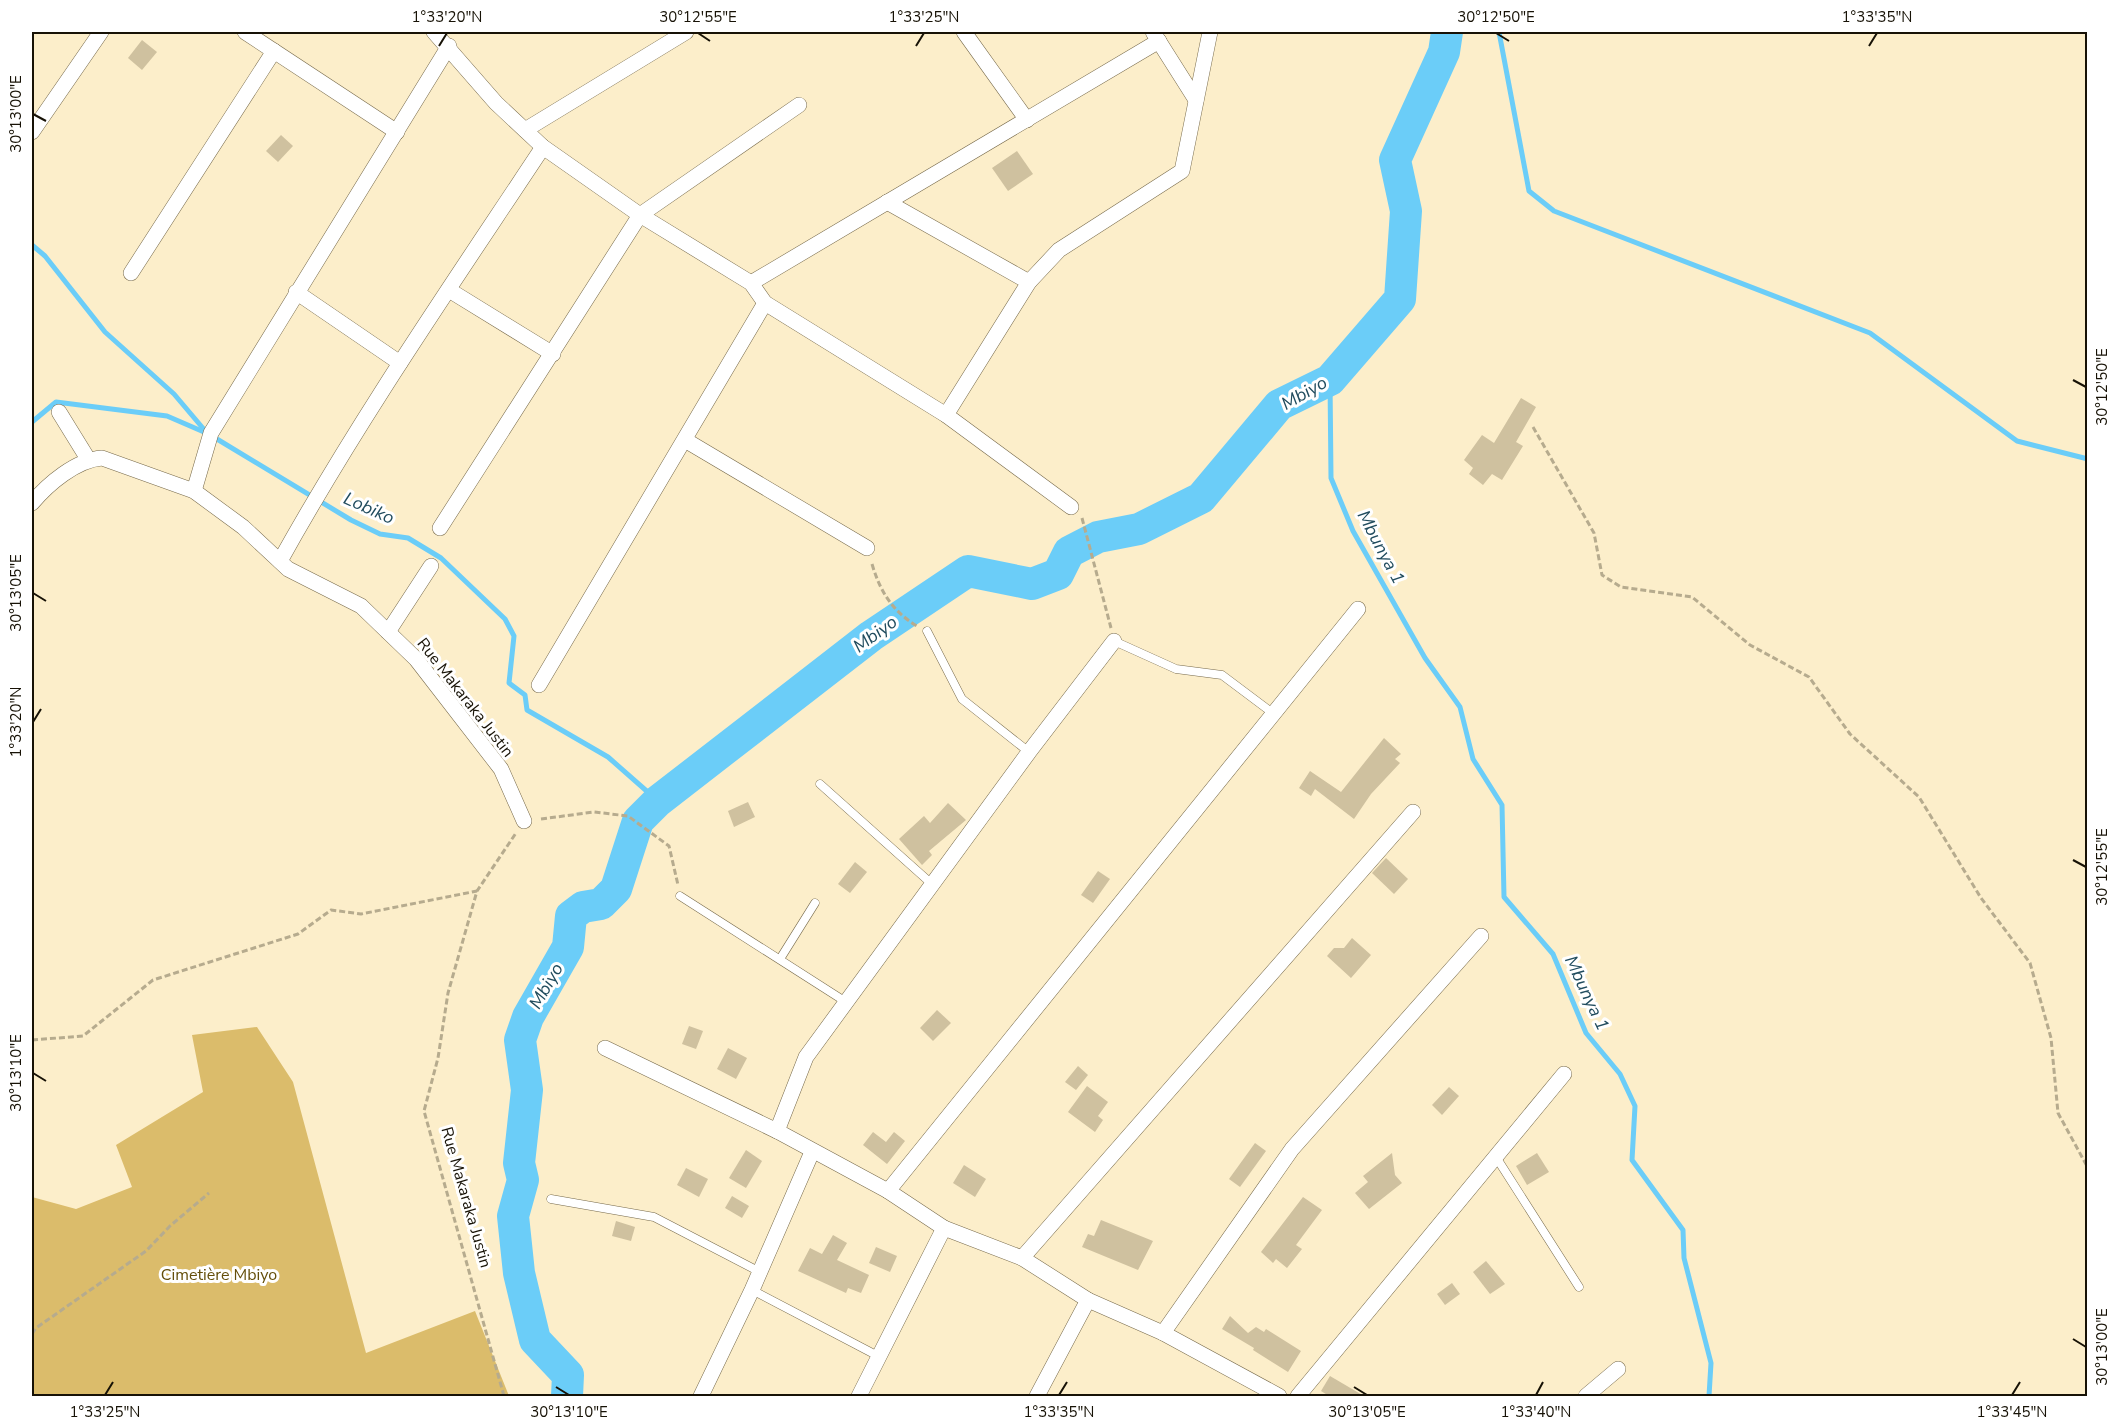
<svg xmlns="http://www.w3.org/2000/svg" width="2119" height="1428" viewBox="0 0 2119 1428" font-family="'Nunito Sans',sans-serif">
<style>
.green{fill:#dbbc6b}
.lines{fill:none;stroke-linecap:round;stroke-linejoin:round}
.stream{stroke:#6bcdf8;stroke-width:5}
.river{stroke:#6bcdf8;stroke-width:32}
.building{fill:#cfc19f}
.lane-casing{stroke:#776a4b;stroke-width:9}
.street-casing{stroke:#776a4b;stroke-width:16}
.path{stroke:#b6ab8e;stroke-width:3;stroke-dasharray:6 3;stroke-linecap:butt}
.lane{stroke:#fff;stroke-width:8}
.street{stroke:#fff;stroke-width:15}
.ticks{fill:none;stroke:#171206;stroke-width:2}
.labels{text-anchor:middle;stroke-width:6;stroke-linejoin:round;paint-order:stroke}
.street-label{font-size:16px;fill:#171206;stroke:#fff}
.park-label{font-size:16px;fill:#644e0a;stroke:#fff}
.water-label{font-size:18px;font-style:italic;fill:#214c5e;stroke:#fff}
.neatline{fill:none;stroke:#171206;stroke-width:2}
.ticks-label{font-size:15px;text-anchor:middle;fill:#171206}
</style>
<rect width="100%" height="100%" fill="#fceeca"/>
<path class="green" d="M257,1027L293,1082L366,1353L475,1311L509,1396H32V1197L76,1209L132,1187L116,1145L203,1092L192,1035Z"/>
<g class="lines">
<g class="stream">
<path d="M1499,32L1529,191L1554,211L1870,333L2017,441L2088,459"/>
<path d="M32,245L45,256L105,332L174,394L207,433L351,520L380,534L408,538L441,558L505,619L514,636L509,683L525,695L527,710L608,757L658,801"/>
<path d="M1330,380L1331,478L1353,531L1425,658L1460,707L1473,759L1502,805L1504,897L1553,954L1586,1033L1620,1074L1635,1106L1632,1160L1683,1230L1684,1258L1711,1363L1709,1396"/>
<path d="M32,422L56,402L167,416L204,432"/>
</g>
<path class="river" d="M567,1396L568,1375L535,1340L519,1273L513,1216L523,1180L519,1163L527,1090L520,1040L528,1017L568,947L571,916L583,907L601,904L616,889L638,821L658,801L871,636L968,571L1032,584L1058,574L1069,552L1098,537L1139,529L1201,498L1279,405L1330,380L1400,299L1406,211L1395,160L1444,52L1447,32"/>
</g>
<g class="building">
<path d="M142,40L157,52L142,70L128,58Z"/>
<path d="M281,135L293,146L278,162L266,151Z"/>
<path d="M1017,151L1033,174L1008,191L992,168Z"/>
<path d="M1521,398L1536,407L1516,442L1523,446L1502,480L1492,474L1483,485L1469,474L1473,468L1464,460L1482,435L1494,443Z"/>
<path d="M1384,738L1401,754L1395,759L1400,763L1371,794L1354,819L1315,789L1311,796L1299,788L1310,771L1341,792Z"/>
<path d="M748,802L755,817L734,827L728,811Z"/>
<path d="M948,803L966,820L929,851L932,855L922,865L899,839L924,816L930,823Z"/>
<path d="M1386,858L1408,879L1394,894L1372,873Z"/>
<path d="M855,862L867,872L850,893L838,884Z"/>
<path d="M1098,871L1110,879L1093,903L1081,895Z"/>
<path d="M1352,938L1371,955L1351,978L1327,956L1334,948H1344Z"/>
<path d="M937,1010L951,1023L933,1041L920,1028Z"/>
<path d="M689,1026L703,1031L696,1049L682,1044Z"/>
<path d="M728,1048L747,1058L736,1079L717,1069Z"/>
<path d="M1078,1066L1088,1075L1076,1090L1065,1082Z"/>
<path d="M1087,1086L1108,1102L1098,1116L1103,1120L1095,1132L1068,1112Z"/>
<path d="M1449,1087L1459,1096L1442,1115L1432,1105Z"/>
<path d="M873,1132L886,1142L894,1132L905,1141L887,1164L863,1145Z"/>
<path d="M1255,1143L1266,1151L1240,1187L1229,1179Z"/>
<path d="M746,1150L762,1161L746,1188L729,1178Z"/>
<path d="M1392,1153L1395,1175L1402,1183L1369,1209L1355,1193L1368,1182L1363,1176Z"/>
<path d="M1537,1153L1549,1172L1527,1185L1516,1166Z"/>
<path d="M964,1165L986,1179L975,1197L953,1183Z"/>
<path d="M686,1168L708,1179L699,1197L677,1185Z"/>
<path d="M732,1196L749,1206L742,1218L725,1208Z"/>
<path d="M1303,1197L1322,1210L1296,1245L1302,1249L1287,1268L1276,1259L1273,1263L1261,1252Z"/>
<path d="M1101,1220L1153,1241L1138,1270L1082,1247L1088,1234L1094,1236Z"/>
<path d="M616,1221L635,1227L631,1241L612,1236Z"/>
<path d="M833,1235L847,1243L837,1260L869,1275L861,1293L848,1288L846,1293L798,1271L810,1248L822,1254Z"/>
<path d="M876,1247L897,1256L890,1272L869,1263Z"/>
<path d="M1486,1261L1505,1284L1490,1294L1473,1272Z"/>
<path d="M1452,1283L1460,1294L1445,1305L1437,1294Z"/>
<path d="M1230,1316L1248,1333L1256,1327L1264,1332L1266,1329L1301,1351L1288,1372L1253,1350L1254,1348L1222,1329Z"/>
<path d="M1330,1376L1364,1396H1329L1321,1391Z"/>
</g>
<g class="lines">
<defs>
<g id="lane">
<path d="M927,631L962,699L1029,752"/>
<path d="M1114,641L1176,669L1222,675L1274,714"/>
<path d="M820,784L933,885"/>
<path d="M680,896L846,1002"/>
<path d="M780,959L815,903"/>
<path d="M1496,1157L1579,1287"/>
<path d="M551,1199L654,1217L760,1272"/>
<path d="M752,1290L878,1356"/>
</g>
<g id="street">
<path d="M245,32L397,132"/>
<path d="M434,32L496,103L543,147L640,215L751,283L765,303L946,415L1071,507"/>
<path d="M964,32L1027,120"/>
<path d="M1153,32L1196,100"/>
<path d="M525,130L686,32"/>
<path d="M32,132L101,32"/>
<path d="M887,202L1029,282"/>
<path d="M131,273L274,51"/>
<path d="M751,283L1159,41"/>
<path d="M449,290L553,354"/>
<path d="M296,292L400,363"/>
<path d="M59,412L88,459"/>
<path d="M946,415L1029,282L1059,250L1182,171L1210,32"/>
<path d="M685,440L867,548"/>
<path d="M194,491L211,433L449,46"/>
<path d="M32,503C48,484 76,460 102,458L194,491L243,527L288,569L361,606L416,659L501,769L524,821"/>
<path d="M440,528L640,215L799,105"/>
<path d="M280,561C359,419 453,283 543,147"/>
<path d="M388,632L431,566"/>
<path d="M539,685L765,303"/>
<path d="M605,1048L777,1131L888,1191L944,1228L1022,1258L1088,1300L1163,1333L1279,1396"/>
<path d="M777,1131L806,1057L1029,752L1114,641"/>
<path d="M888,1191L1358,609"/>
<path d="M1022,1258L1413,812"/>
<path d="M1163,1333L1292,1149L1481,936"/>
<path d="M701,1396L752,1290L812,1152"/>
<path d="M859,1396L944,1228"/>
<path d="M1037,1396L1088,1300"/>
<path d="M1298,1396L1564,1074"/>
<path d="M1586,1396L1618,1369"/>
</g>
</defs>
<use href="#lane" class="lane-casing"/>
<use href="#street" class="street-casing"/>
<g class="path">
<path d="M1533,427L1594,533L1602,575L1621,587L1692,597L1750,645L1809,677L1850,734L1919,797L1981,898L2030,963L2051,1038L2058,1113L2088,1168"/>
<path d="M1082,518L1111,628"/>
<path d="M872,564C880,591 892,611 917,626"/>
<path d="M541,819L594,812L628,816L669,846L678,885"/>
<path d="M32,1040L83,1036L153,980L298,934L331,910L361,914L477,891"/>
<path d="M32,1334L36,1328L146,1251L170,1226L209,1193"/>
<path d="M504,1396L424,1111L438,1058L448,993L477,891L516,833"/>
</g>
<use href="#lane" class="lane"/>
<use href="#street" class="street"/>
</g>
<path class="ticks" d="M698,33L710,41M1496,33L1509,41M439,46L447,33M916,46L924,33M1869,46L1877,33M33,114L46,121M2073,380L2086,387M33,593L46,601M33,722L41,709M2073,860L2086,867M33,1073L46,1081M2073,1339L2086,1347M556,1387L569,1395M1354,1387L1367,1395M105,1395L113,1382M1059,1395L1067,1382M1536,1395L1543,1382M2012,1395L2020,1382"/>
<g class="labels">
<g class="street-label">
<text transform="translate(466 697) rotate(52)" y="6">Rue Makaraka Justin</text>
<text transform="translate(467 1197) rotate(74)" y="6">Rue Makaraka Justin</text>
</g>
<g class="park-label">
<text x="219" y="1280">Cimetière Mbiyo</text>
</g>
<g class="water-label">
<text transform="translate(1304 393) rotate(-30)" y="6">Mbiyo</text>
<text transform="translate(369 508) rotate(24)" y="6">Lobiko</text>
<text transform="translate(1381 547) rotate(62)" y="6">Mbunya 1</text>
<text transform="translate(875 634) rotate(-36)" y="6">Mbiyo</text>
<text transform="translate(546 986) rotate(-60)" y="6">Mbiyo</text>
<text transform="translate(1587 993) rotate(65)" y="6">Mbunya 1</text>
</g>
</g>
<rect width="2119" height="1428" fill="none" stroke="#ffffff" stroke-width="66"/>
<rect x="33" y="33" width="2053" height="1362" class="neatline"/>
<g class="ticks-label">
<text x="447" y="22">1°33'20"N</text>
<text x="698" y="22">30°12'55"E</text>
<text x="924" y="22">1°33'25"N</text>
<text x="1496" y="22">30°12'50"E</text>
<text x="1877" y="22">1°33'35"N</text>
<text transform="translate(16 114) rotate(-90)" y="5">30°13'00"E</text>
<text transform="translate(2102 387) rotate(-90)" y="5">30°12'50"E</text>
<text transform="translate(16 593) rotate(-90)" y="5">30°13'05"E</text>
<text transform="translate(16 722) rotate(-90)" y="5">1°33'20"N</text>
<text transform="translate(2102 867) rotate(-90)" y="5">30°12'55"E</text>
<text transform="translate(16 1073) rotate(-90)" y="5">30°13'10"E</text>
<text transform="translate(2102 1347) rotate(-90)" y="5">30°13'00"E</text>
<text x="105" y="1417">1°33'25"N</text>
<text x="569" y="1417">30°13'10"E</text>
<text x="1059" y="1417">1°33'35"N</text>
<text x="1367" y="1417">30°13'05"E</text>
<text x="1536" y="1417">1°33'40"N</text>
<text x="2012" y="1417">1°33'45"N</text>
</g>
</svg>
